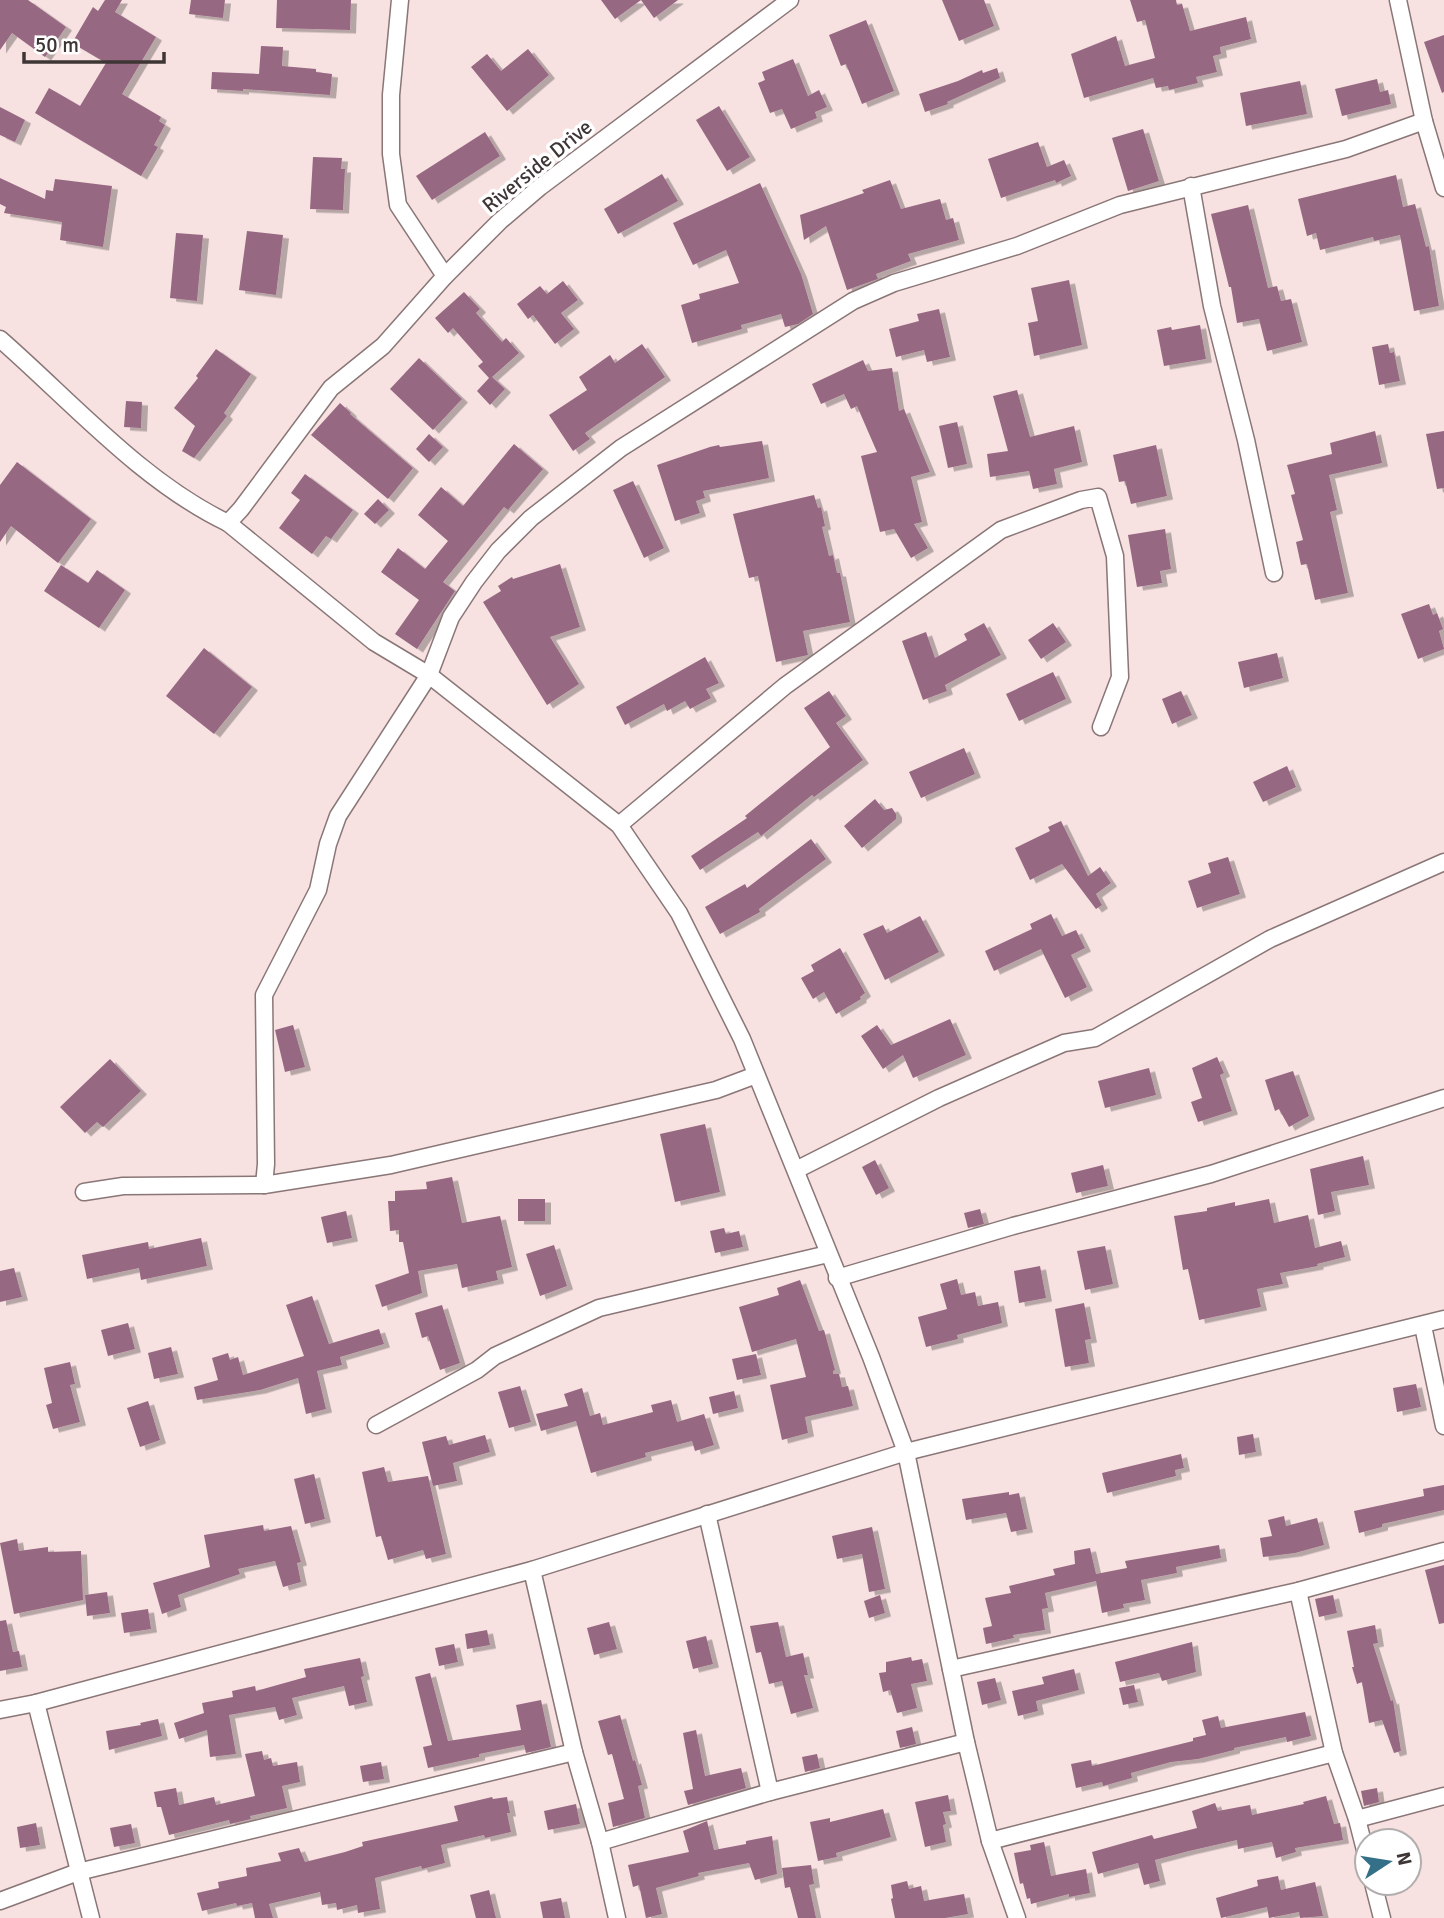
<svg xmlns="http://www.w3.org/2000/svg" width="1444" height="1918" viewBox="0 0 1444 1918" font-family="Signika,sans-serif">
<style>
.building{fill:#976882;filter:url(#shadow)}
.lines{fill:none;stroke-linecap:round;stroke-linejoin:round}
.street-casing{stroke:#8a7677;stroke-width:19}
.street{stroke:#fff;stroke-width:16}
.labels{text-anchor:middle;stroke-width:7;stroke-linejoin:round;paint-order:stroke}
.street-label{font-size:21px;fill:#3e3535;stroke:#fff}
</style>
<defs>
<filter id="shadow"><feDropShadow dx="6" dy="3.5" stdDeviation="0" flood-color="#0004"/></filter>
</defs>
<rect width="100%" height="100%" fill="#f7e1e1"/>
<g class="building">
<path d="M0,0H28L66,27L45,57L12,33L0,50Z"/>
<path d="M105,0H122L115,12L156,37L122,94L161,117L159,121L165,125L154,145L158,147L141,176L35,113L49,88L80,106L106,63L72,43L93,7L98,11Z"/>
<path d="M191,0H225L223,18L189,14Z"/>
<path d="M277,0H351L350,30L276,28Z"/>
<path d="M601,0H678L654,18L641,0L615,19Z"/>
<path d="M942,0H984L994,26L959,41Z"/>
<path d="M1130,0H1176L1177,5L1182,4L1190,31L1246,17L1251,39L1220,47L1221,54L1213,56L1217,72L1196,77L1198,83L1169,90L1168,86L1156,88L1153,78L1084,98L1071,54L1116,36L1125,66L1155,58L1145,20L1137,22Z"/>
<path d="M866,20L894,91L862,104L846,64L841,66L829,35Z"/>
<path d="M1444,35V92L1442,93L1424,42Z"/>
<path d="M261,46L283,47L282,66L316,69V72L332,74L330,95L243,89V91L211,89L212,72L259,74Z"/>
<path d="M528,49L549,75L507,111L471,67L487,54L501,71Z"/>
<path d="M793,59L808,96L819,90L827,107L815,112L817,118L791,129L782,109L770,113L758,83L765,80L762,72Z"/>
<path d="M997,68L1000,78L947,102L948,104L925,112L919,94L958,81L982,70L983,73Z"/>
<path d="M1377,79L1380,92L1388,90L1391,104L1342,116L1335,89Z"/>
<path d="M1300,81L1307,114L1246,126L1240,93Z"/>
<path d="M719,106L750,157L727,171L696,120Z"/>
<path d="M0,107L25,120L15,142L0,135Z"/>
<path d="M1143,129L1159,181L1128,191L1112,138Z"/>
<path d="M485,132L500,156L432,200L416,176Z"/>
<path d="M1038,142L1047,167L1064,160L1071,176L1056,183L1055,180L1001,198L988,159Z"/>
<path d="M313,157L342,158L341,169H345L343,210L310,209Z"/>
<path d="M662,174L678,201L618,234L604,209Z"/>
<path d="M1396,175L1403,207L1415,204L1426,247L1429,246L1439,306L1414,311L1400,235L1374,241L1373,237L1320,250L1316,233L1307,236L1298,199Z"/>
<path d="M0,178L45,199L46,190L53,191L55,179L112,186L103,247L60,240L62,222L4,213L6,207L0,204Z"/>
<path d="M890,180L901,209L940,199L946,220L953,218L959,240L908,254L911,261L876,274L878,279L847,290L826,226L804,240L800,215L864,193L862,190Z"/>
<path d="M760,183L801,274L813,314L798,324L785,327L781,314L741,325L742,329L692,343L681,305L700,299L699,294L739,283L726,250L693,265L673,223Z"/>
<path d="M1248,205L1268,288L1277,286L1281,301L1291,299L1302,342L1267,351L1259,319L1237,323L1231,287H1229L1211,214Z"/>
<path d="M247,231L283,235L276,295L239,290Z"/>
<path d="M176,233L203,235L197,301L170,298Z"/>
<path d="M1069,280L1082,345L1034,356L1028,323L1038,321L1031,288Z"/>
<path d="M563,281L578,300L561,313L574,329L555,344L533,315L528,319L517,304L540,286L547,294Z"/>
<path d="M464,292L480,309L476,313L502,342L506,338L519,353L492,377L505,389L490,405L477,391L489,378L478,366L483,362L453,328L448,333L435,318Z"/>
<path d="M939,309L950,357L927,362L924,350L896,357L889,329L919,321L917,314Z"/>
<path d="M1200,325L1206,359L1164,366L1157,330L1171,327L1172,330Z"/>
<path d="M642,344L665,377L585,433L590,439L573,451L549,415L587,390L579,377L610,355L615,363Z"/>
<path d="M1388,344L1390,353L1394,352L1400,381L1379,385L1372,347Z"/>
<path d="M216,349L251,374L224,413L227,416L194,458L182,451L195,426L174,408L198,378L196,376Z"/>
<path d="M419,358L462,399L433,430L390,389Z"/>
<path d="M863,360L868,371L892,368L899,411L904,409L930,472L911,477L922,522L914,524L928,548L911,558L894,529L880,532L861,456L877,452L857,406L851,409L844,394L821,404L812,384Z"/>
<path d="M1017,390L1030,437L1074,426L1082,462L1054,469L1057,484L1033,489L1029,471L990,477L987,454L1008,451L993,396Z"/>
<path d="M126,401L142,402L141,428L124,427Z"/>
<path d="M340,403L351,413L350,414L413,468L388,499L311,435Z"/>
<path d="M957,422L967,464L948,468L939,426Z"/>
<path d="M1375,431L1382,463L1329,475L1337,510L1330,512L1348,593L1315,600L1307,564L1301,565L1296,542L1303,540L1291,495L1295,494L1287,465L1332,454L1330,443Z"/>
<path d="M1444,431V488L1437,489L1426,434Z"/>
<path d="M429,434L443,447L429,462L416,449Z"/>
<path d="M762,441L769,478L703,491L705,498L696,501L700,513L675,521L657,465L710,447L719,445L720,447Z"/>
<path d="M514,444L543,469L508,510L504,507L443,582L455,591L417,649L395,634L419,600L381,572L398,548L425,569L448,541L418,515L441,487L463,506Z"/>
<path d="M1156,445L1167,496L1131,504L1125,481L1119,482L1113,455Z"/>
<path d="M17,462L91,519L58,563L11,526L0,542V485Z"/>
<path d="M305,474L353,510L331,539L326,536L312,554L279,528L300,500L291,493Z"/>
<path d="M633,481L664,548L644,558L613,490Z"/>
<path d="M814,495L818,508L821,507L825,526L822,527L829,556L833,555L837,573H840L850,622L803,631L808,655L776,662L758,576L749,578L733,514Z"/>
<path d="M378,499L389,510L375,524L364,514Z"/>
<path d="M1165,529L1171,569L1160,571L1162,583L1137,587L1128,535Z"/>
<path d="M560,564L580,627L550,637L579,684L547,705L483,602L501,591L498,586L512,577L513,579Z"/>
<path d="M61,565L88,583L97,570L125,590L99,628L44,591Z"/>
<path d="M1429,604L1433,615L1437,613L1443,629L1439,631L1444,649L1418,659L1401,614Z"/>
<path d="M984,623L1001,655L945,685L947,691L923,700L902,641L926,632L935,658L967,640L964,634Z"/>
<path d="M1053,623L1066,642L1041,659L1028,640Z"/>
<path d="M204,648L252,687L214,734L166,696Z"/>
<path d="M1277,653L1283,678L1244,688L1238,662Z"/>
<path d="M705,657L719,683L706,689L711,698L690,709L685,701L667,711L664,704L625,725L616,707Z"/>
<path d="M1053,672L1066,699L1019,721L1006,694Z"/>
<path d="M829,691L846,716L836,723L863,760L814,797L812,795L761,836L758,832L700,870L691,856L747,818L745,816L830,747L804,708Z"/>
<path d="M1181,691L1192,715L1172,724L1162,699Z"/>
<path d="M964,748L975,774L921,798L909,772Z"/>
<path d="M1287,766L1296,787L1263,802L1253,782Z"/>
<path d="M875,799L884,810L892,808L896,814V819L862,848L844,826Z"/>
<path d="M1061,821L1088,876L1100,867L1111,883L1096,894L1102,905L1096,909L1062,864L1030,880L1015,848L1050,831L1048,827Z"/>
<path d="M811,839L826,859L759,909L760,912L720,934L705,907L745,884L747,888Z"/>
<path d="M1228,857L1240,894L1197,908L1188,881L1211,873L1208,863Z"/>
<path d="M1051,914L1062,936L1076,930L1085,948L1071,955L1087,987L1065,998L1041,949L994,971L985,951L1032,929L1030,924Z"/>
<path d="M920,916L939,952L885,980L863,934L883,925L887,933Z"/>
<path d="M840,948L865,993L860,997L861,999L836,1014L824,992L813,999L801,978L814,971L811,965Z"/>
<path d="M950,1019L966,1055L913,1078L903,1055L883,1069L861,1036L877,1025L891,1045Z"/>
<path d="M293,1025L305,1067L285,1072L275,1030Z"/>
<path d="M1217,1057L1224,1073L1220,1075L1232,1111L1198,1122L1191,1102L1202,1098L1192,1068Z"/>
<path d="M110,1059L141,1091L103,1127L97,1122L85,1133L60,1107Z"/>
<path d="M1149,1068L1156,1095L1105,1108L1098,1081Z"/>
<path d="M1293,1071L1309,1116L1289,1127L1279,1109L1275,1111L1265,1080Z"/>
<path d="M705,1124L720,1192L675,1202L660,1134Z"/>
<path d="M1363,1156L1369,1185L1331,1192L1335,1211L1318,1215L1310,1169Z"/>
<path d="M875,1160L889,1188L876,1195L862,1167Z"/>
<path d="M1103,1165L1108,1186L1076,1193L1071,1173Z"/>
<path d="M452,1177L462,1223L500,1216L512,1267L496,1271L498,1280L462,1288L457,1264L418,1271L422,1293L382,1307L375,1285L409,1273L403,1242H399V1230L390,1231L388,1201H395V1191L427,1189L426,1182Z"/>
<rect x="518" y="1199" width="27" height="22"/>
<path d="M1269,1199L1274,1223L1308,1215L1315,1248L1341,1241L1345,1257L1317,1264L1318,1266L1280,1273L1283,1284L1257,1289L1261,1307L1199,1320L1188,1269L1183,1270L1174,1216L1207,1211V1208L1235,1202V1206Z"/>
<path d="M980,1209L984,1224L968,1228L964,1213Z"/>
<path d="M346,1211L352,1238L327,1243L321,1217Z"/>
<path d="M724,1228L726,1234L739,1231L743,1247L715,1253L710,1231Z"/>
<path d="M201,1238L207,1266L141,1280L139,1268L87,1279L82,1255L148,1242L149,1249Z"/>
<path d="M554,1245L567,1286L540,1296L526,1254Z"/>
<path d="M1105,1246L1113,1284L1085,1290L1077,1251Z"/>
<path d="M1040,1266L1046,1298L1019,1303L1014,1271Z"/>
<path d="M14,1268L22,1297L0,1302V1271Z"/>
<path d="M957,1279L961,1295L975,1292L978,1306L998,1302L1002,1323L957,1335L958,1339L926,1347L918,1317L947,1309L940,1284Z"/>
<path d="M800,1280L819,1331L824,1330L835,1370L833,1371V1374H839L842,1387L848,1386L853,1406L805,1417L808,1433L782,1440L770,1385L806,1377L796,1339L752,1352L739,1307L779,1295L777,1288Z"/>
<path d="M312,1296L329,1344L379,1329L384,1344L340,1357L342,1365L317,1371L326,1409L306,1414L298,1378L260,1390L197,1400L194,1387L218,1380L212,1358L228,1353L230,1360L238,1357L243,1375L304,1356L286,1305Z"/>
<path d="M1084,1303L1091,1339L1085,1340L1089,1363L1065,1367L1055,1309Z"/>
<path d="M442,1305L460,1363L440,1370L428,1336L422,1338L415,1313Z"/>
<path d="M128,1323L135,1349L108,1356L101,1330Z"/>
<path d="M171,1347L178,1374L154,1379L148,1353Z"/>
<path d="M756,1354L761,1375L737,1380L732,1359Z"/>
<path d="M70,1362L75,1384L70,1385L80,1422L53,1429L46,1405L52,1403L44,1368Z"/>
<path d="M1416,1384L1421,1407L1397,1412L1393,1388Z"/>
<path d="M520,1386L531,1422L509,1428L498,1392Z"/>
<path d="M582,1388L590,1416L600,1413L603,1425L653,1412L651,1405L671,1400L677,1422L704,1414L714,1445L695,1451L692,1441L645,1453L646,1457L591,1473L576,1421L541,1431L536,1414L568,1406L564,1394Z"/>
<path d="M734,1391L738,1408L713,1414L709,1397Z"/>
<path d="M148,1401L160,1440L140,1447L127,1408Z"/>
<path d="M1253,1434L1256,1452L1239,1455L1237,1437Z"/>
<path d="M485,1435L490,1452L453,1463L457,1481L433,1486L422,1442L446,1436L449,1445Z"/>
<path d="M1181,1454L1184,1468L1175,1470L1176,1476L1107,1493L1102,1473Z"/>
<path d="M384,1467L388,1482L428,1476L446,1554L426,1559L423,1550L388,1560L381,1536L376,1537L362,1472Z"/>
<path d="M314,1474L325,1519L305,1524L294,1479Z"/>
<path d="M1444,1485V1510L1382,1524V1527L1359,1533L1354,1511L1424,1496L1423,1489Z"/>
<path d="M1009,1492V1495L1019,1493L1027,1529L1011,1532L1006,1513L966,1520L962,1499Z"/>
<path d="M1284,1516L1286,1526L1317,1518L1324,1545L1295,1553L1263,1557L1260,1538L1272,1536L1268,1520Z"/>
<path d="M263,1525L264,1531L291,1526L301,1562L297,1563L301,1582L283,1587L275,1561L238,1569L240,1574L178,1595L181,1607L162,1614L153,1583L210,1567L204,1535Z"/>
<path d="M872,1527L885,1589L869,1592L862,1554L837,1559L832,1536Z"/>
<path d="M17,1539L19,1551L48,1547V1552L81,1551L83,1600L14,1614L0,1543Z"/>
<path d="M1219,1545L1221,1558L1176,1567L1177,1573L1141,1580L1145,1600L1123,1604L1124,1608L1102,1613L1096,1581L1045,1593L1048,1608L1042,1609L1045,1630L1013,1635L1014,1638L986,1644L983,1628L992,1626L985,1598L1011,1593L1009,1586L1055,1575L1053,1569L1075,1564L1074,1551L1090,1548L1096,1574L1127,1568L1125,1561Z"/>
<path d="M1444,1565V1623L1439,1624L1425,1570Z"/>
<path d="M107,1592L110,1613L87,1616L85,1595Z"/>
<path d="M880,1595L885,1613L869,1618L864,1601Z"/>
<path d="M1333,1595L1337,1613L1319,1617L1315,1599Z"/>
<path d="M148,1609L151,1629L124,1633L121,1613Z"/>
<path d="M6,1620L13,1652L19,1651L22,1667L0,1671V1621Z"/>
<path d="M609,1622L617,1649L594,1655L587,1628Z"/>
<path d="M778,1622L786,1657L803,1653L808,1675H804L813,1708L791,1714L782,1681L769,1684L761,1652L756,1653L750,1626Z"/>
<path d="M1375,1625L1378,1643L1373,1644L1391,1701L1393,1700L1401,1751L1394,1753L1382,1720L1369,1723L1362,1682L1357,1684L1352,1667H1354L1347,1631Z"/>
<path d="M487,1630L490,1645L467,1649L465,1634Z"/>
<path d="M706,1636L713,1664L693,1669L686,1641Z"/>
<path d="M1192,1642L1196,1672L1162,1681L1159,1673L1120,1682L1115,1662Z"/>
<path d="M454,1644L458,1662L439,1666L435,1648Z"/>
<path d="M911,1657L912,1661L922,1659L927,1681L911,1684L917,1708L897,1713L890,1690L883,1692L879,1673L886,1672V1662Z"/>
<path d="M360,1658L364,1676L361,1677L367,1702L349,1706L344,1686L292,1698L297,1715L279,1720L275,1707L229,1715L236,1754L210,1757L207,1730L179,1739L174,1723L204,1713L202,1703L233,1697L232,1691L255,1686L256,1691L306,1677L304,1669Z"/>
<path d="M1074,1669L1079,1690L1036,1701L1038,1711L1018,1716L1012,1691L1044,1684L1042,1677Z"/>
<path d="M430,1673L448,1741L521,1730L516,1705L541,1700L551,1747L526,1753L524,1745L479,1754V1757L428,1768L423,1747L432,1745L415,1677Z"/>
<path d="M995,1678L1001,1700L982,1705L977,1682Z"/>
<path d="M1134,1685L1138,1702L1123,1705L1119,1688Z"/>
<path d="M1305,1712L1311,1736L1287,1742L1286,1737L1234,1748V1750L1198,1759L1171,1762L1131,1773L1132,1778L1103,1786L1102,1782L1076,1788L1071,1764L1091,1760L1092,1766L1193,1741V1738L1206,1735L1202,1720L1218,1716L1221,1728Z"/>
<path d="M620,1715L633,1761L635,1760L642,1785L638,1786L645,1818L613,1827L608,1803L624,1799L612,1754L608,1755L598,1721Z"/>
<path d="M158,1719L162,1736L109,1750L106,1731L141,1725L140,1723Z"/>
<path d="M912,1727L916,1744L900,1748L896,1731Z"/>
<path d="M696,1730L705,1776L741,1768L746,1788L688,1805L684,1791L693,1789L683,1733Z"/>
<path d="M262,1751L264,1760L271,1758L273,1766L297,1762L300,1782L282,1786L287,1808L250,1816L251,1819L230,1824L229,1820L169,1835L161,1807H157L154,1792L176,1788L179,1805L214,1797L216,1805L255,1796L245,1754Z"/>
<path d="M817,1754L820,1768L805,1772L802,1757Z"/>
<path d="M381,1762L384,1779L363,1782L360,1766Z"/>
<path d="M1377,1788L1379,1802L1364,1806L1361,1791Z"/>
<path d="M948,1795L951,1811L943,1812L946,1824L943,1825L946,1842L925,1847L915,1802Z"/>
<path d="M1326,1796L1334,1824L1340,1823L1343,1840L1295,1848L1296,1852L1276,1858L1272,1842L1238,1849L1237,1840L1189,1851L1155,1860L1160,1881L1144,1885L1138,1863L1098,1874L1092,1852L1152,1835L1154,1839L1197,1828L1192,1811L1215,1803L1218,1811L1250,1805L1252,1815L1304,1804L1303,1802Z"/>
<path d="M492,1797L493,1799L507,1797L510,1813H507L511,1832L485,1838L484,1835L441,1845L445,1863L422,1869L421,1866L375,1878L380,1909L358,1913L357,1905L337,1910L336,1903L322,1905L320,1892L269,1904L273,1918H255L252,1903L237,1906L236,1903L202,1911L197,1893L219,1888L218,1882L247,1876L246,1868L281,1861L278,1853L299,1848L305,1862L345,1852L363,1846L362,1842L458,1821L454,1806Z"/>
<path d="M576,1804L580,1824L548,1830L544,1811Z"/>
<path d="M883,1809L891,1837L836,1853L837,1857L818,1861L810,1822L830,1818V1822Z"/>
<path d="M707,1821L714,1850L746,1844V1841L772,1836L777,1874L755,1880L749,1863L698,1873L699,1876L656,1888L662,1914L646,1918L639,1885L633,1887L628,1865L689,1852L683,1831Z"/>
<path d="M36,1823L40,1845L20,1848L17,1827Z"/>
<path d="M131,1824L135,1843L114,1847L110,1828Z"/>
<path d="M1044,1842L1051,1876L1086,1869L1090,1893L1069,1897V1894L1031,1904L1030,1898L1027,1899L1023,1883L1020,1884L1014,1853L1031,1850L1030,1845Z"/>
<path d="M811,1865L814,1884L809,1885L816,1918H798L790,1887L785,1888L782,1868Z"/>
<path d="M1278,1876L1281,1890L1315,1882L1323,1916L1300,1918L1299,1912L1269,1918L1267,1907L1221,1918L1216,1898L1258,1886L1257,1880Z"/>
<path d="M907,1881L909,1889L921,1886L924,1901L964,1894L968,1914L945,1918H895L891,1899L893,1898L891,1885Z"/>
<path d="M489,1890L496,1918H476L470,1895Z"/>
<path d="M561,1898L565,1918H543L540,1902Z"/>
</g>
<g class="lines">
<defs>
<g id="street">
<path d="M400,0L391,95V154L398,205L445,276"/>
<path d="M790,0L540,187L500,221L445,276L383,346L331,388L241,509L228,523L374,642L429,675L619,825L679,913L742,1039L871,1357L906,1452L966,1742L990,1841L1017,1918"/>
<path d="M1398,0L1424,121L1444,188"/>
<path d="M1191,186L1212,306L1246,440L1274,573"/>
<path d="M0,339C71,401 142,482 228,523"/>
<path d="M619,825L785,686L1001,530L1081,500L1098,497L1115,556L1120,677L1101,727"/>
<path d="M796,1170L939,1098L1064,1043L1095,1038L1270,939L1444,862"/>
<path d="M264,1185L266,1164L264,995L318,890L328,844L338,816L429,675L451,617L474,582L498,551L531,518L621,448L853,301L894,283L1017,246L1120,205L1346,149L1424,121"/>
<path d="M84,1192L123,1186L264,1185L391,1165L716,1090L756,1075"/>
<path d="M837,1278L1013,1226L1211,1174L1444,1098"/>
<path d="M1423,1326L1444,1426"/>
<path d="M376,1425L477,1370L495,1356L599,1308L828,1254"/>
<path d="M707,1514L770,1792"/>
<path d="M532,1570L574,1752L600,1842L617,1918"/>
<path d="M1298,1591L1334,1753L1357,1819L1367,1858"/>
<path d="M951,1669L1298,1591L1444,1551"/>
<path d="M36,1703L91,1918"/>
<path d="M0,1710L36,1703L532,1570L906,1452L1444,1319"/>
<path d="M1357,1819L1444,1796"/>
<path d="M990,1841L1334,1753"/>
<path d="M600,1842L770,1792L966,1742"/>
<path d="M1373,1883L1382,1918"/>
<path d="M0,1901L78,1872L574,1752"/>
</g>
</defs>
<use href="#street" class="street-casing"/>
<use href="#street" class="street"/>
</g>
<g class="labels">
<g class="street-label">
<text transform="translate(537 166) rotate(-39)" y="7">Riverside Drive</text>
</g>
</g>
<g transform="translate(1388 1862) rotate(78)"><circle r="33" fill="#ffffff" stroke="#b2aeae" stroke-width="2"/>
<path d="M0-5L12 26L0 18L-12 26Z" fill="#347087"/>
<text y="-10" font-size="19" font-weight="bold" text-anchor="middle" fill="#3e3535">N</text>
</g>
<path d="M24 52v10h140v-10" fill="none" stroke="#3e3535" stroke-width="3.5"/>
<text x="35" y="52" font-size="21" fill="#3e3535" stroke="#ffffff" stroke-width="5" paint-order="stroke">50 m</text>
</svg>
